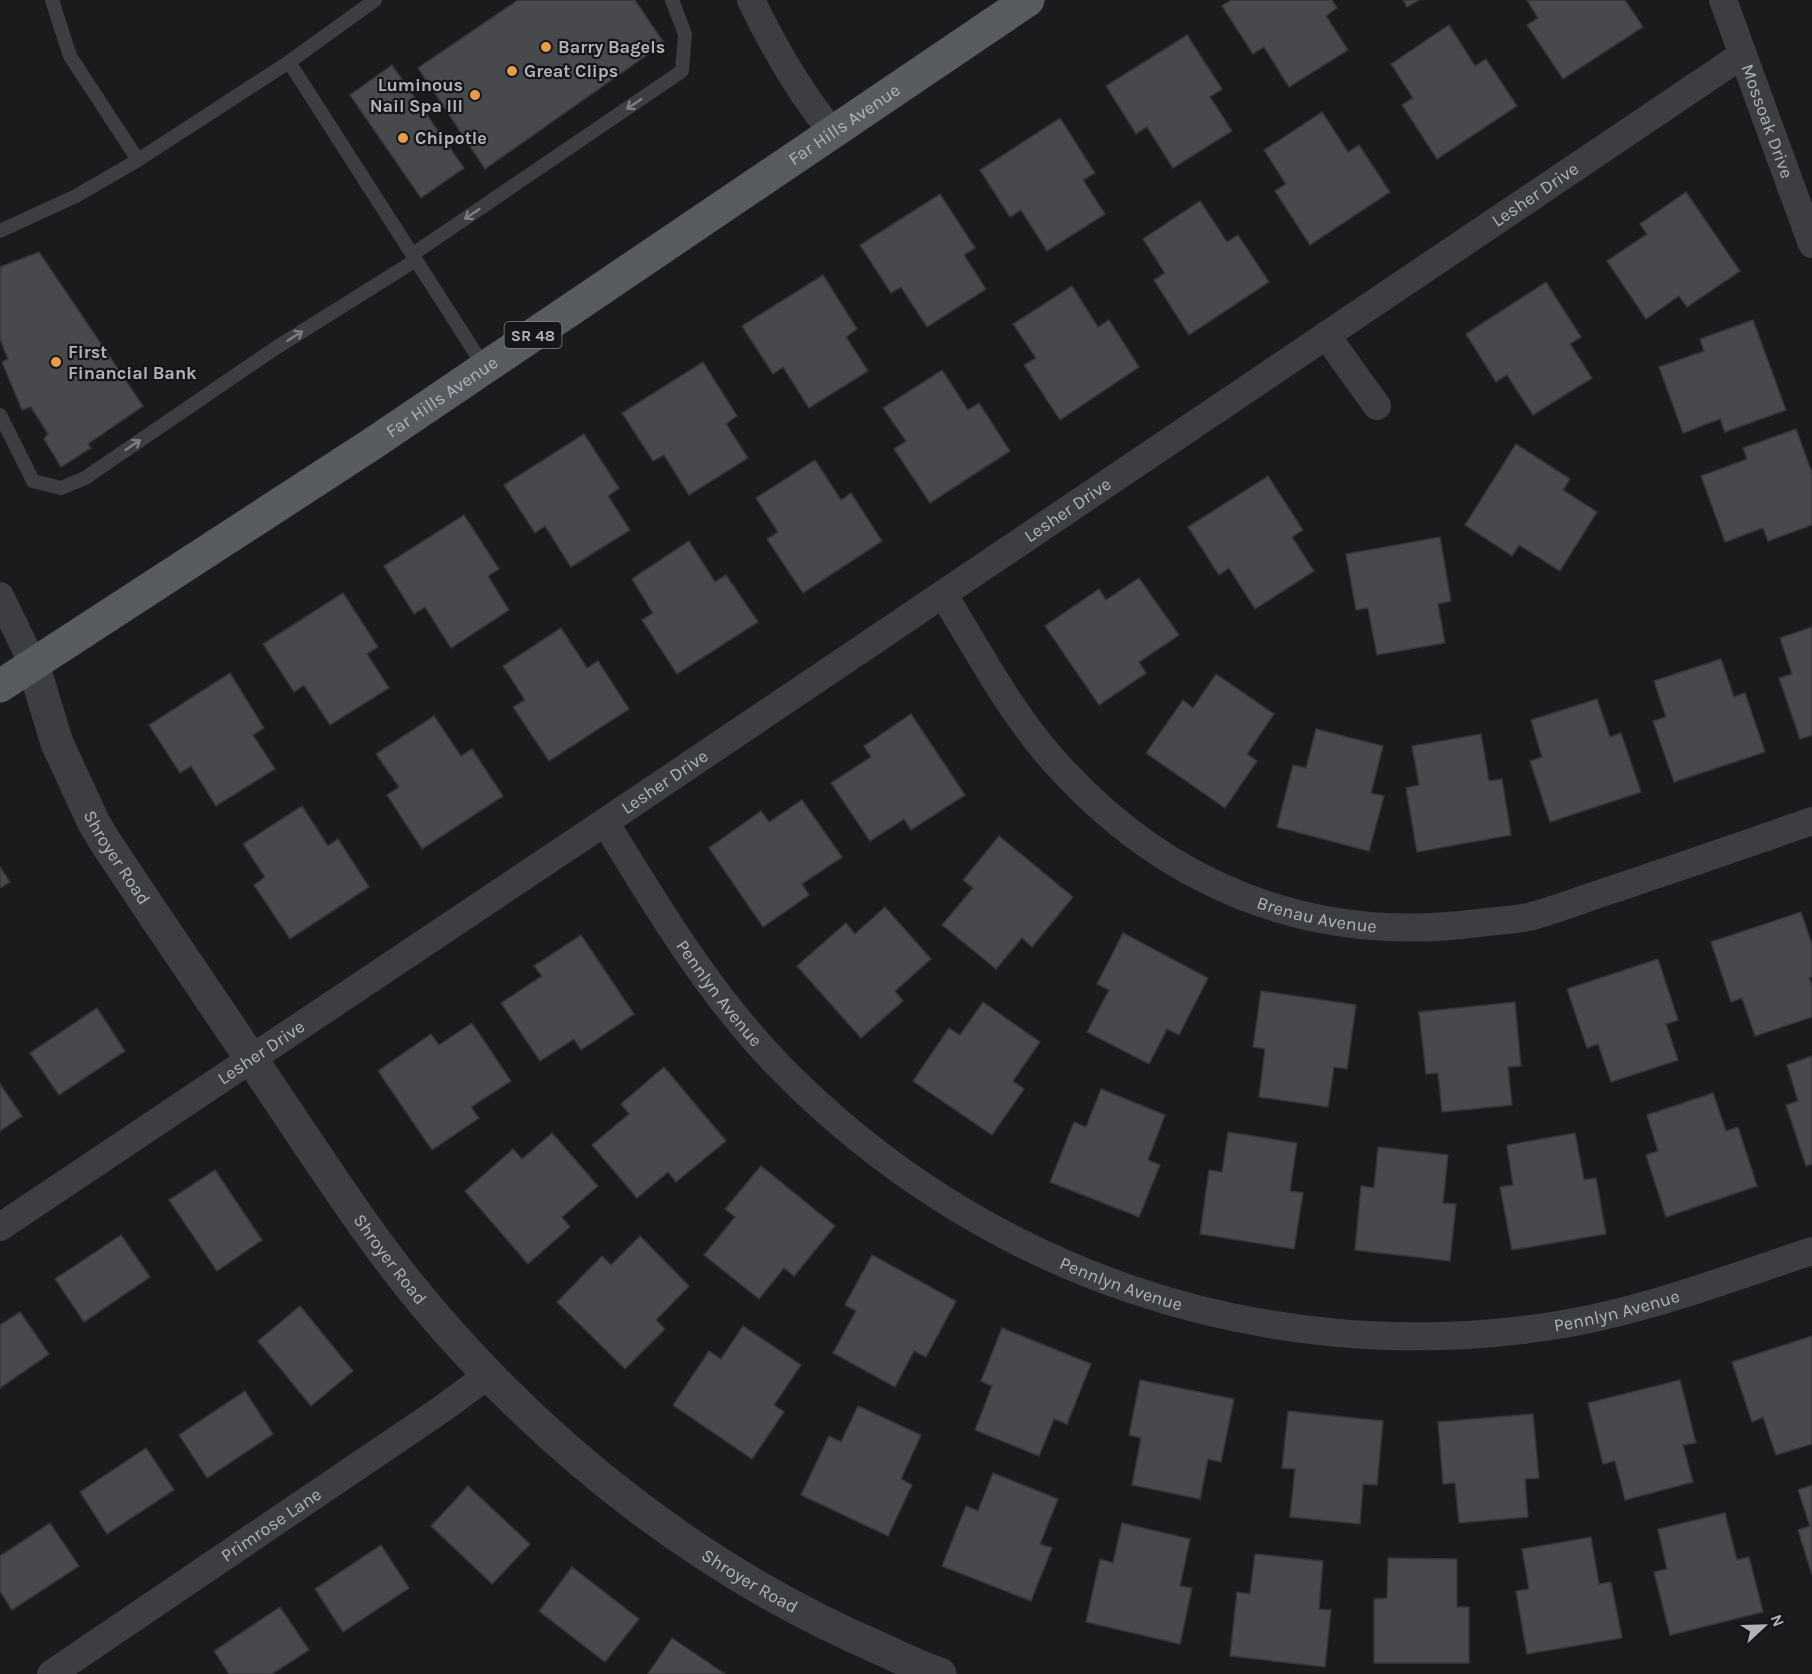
<svg xmlns="http://www.w3.org/2000/svg" width="1812" height="1674" viewBox="0 0 1812 1674" font-family="Karla,sans-serif">
<style>
.building{fill:#48494d;stroke:#353639;stroke-width:1.5}
.lines{fill:none;stroke-linecap:round;stroke-linejoin:round}
.service{stroke:#3c3e42;stroke-width:14}
.minor{stroke:#3c3e42;stroke-width:28}
.tertiary{stroke:#3c3e42;stroke-width:33}
.primary{stroke:#585b60;stroke-width:33}
.oneway{stroke:#7b7f85}
.poi-dot{fill:#e59d4b;stroke:#161618;stroke-width:2}
.labels{text-anchor:middle;stroke-width:4.5;stroke-linejoin:round;paint-order:stroke}
.shield{fill:#161618;stroke:#81858a;stroke-width:1.5}
.shield-label{font-size:16px;font-weight:bold;fill:#afb4bb}
.poi-label{font-size:18px;font-weight:bold;fill:#afb4bb;stroke:#161618;text-anchor:start}
.street-label{font-size:18px;fill:#afb4bb;stroke:#161618}
</style>
<rect width="100%" height="100%" fill="#1b1b1d"/>
<g class="building">
<path d="M518,0H635L664,43L485,169L418,68Z"/>
<path d="M1231,0H1332L1337,8L1326,16L1348,50L1289,87L1264,47L1253,54L1222,6Z"/>
<path d="M1403,0H1419L1407,7Z"/>
<path d="M1527,0H1625L1643,27L1563,79L1527,25L1538,18Z"/>
<path d="M1449,25L1475,66L1486,59L1517,106L1437,159L1402,105L1413,98L1391,64Z"/>
<path d="M1187,35L1222,89L1210,97L1232,131L1173,168L1147,127L1136,134L1106,86Z"/>
<path d="M392,65L464,168L421,198L350,95Z"/>
<path d="M1322,112L1348,152L1359,145L1390,192L1310,245L1275,191L1286,184L1264,150Z"/>
<path d="M1060,118L1095,173L1083,180L1105,214L1047,251L1021,210L1010,217L980,170Z"/>
<path d="M1686,192L1740,271L1687,307L1679,296L1646,319L1607,261L1647,234L1640,224Z"/>
<path d="M940,194L975,248L964,255L986,289L927,327L901,287L891,293L860,245Z"/>
<path d="M1200,201L1227,242L1238,235L1269,282L1189,335L1154,280L1165,273L1143,239Z"/>
<path d="M39,252L143,406L88,444L91,448L61,467L44,439L48,434L31,407L22,410L2,362L8,359L0,339V267Z"/>
<path d="M823,275L857,329L846,337L868,371L809,408L783,367L773,374L742,326Z"/>
<path d="M1546,282L1581,337L1570,344L1592,378L1533,415L1507,375L1496,382L1466,334Z"/>
<path d="M1072,286L1098,327L1109,320L1139,367L1060,420L1024,365L1036,358L1013,324Z"/>
<path d="M1753,320L1786,410L1725,432L1720,419L1683,433L1659,367L1704,351L1700,339Z"/>
<path d="M703,362L737,416L726,424L748,458L689,495L664,455L653,461L622,413Z"/>
<path d="M942,370L968,410L979,403L1010,451L930,503L894,449L906,441L883,408Z"/>
<path d="M1796,429L1812,473V525L1768,541L1763,528L1725,542L1701,476L1747,459L1743,448Z"/>
<path d="M584,434L619,488L608,496L630,530L571,567L545,526L535,533L504,485Z"/>
<path d="M1516,444L1570,479L1563,490L1597,512L1560,571L1519,545L1512,556L1465,525Z"/>
<path d="M815,460L841,500L851,493L882,541L803,593L767,539L778,532L756,498Z"/>
<path d="M1268,476L1303,530L1292,537L1314,571L1255,609L1229,568L1219,575L1188,527Z"/>
<path d="M464,515L499,569L488,576L509,610L451,648L425,607L414,614L384,566Z"/>
<path d="M1440,537L1451,601L1438,604L1445,643L1377,655L1368,608L1356,610L1346,554Z"/>
<path d="M689,541L715,582L726,575L758,622L677,674L642,620L653,613L632,579Z"/>
<path d="M1139,578L1179,635L1139,662L1146,673L1099,705L1045,626L1099,589L1106,600Z"/>
<path d="M343,593L378,647L367,654L389,688L330,725L304,685L294,692L263,644Z"/>
<path d="M1812,627V735L1800,739L1779,678L1792,674L1780,638Z"/>
<path d="M561,628L587,668L598,661L629,709L549,761L513,707L525,700L503,666Z"/>
<path d="M1721,659L1734,697L1745,693L1765,752L1674,782L1653,721L1666,717L1654,681Z"/>
<path d="M230,673L264,728L253,735L275,769L216,806L191,766L180,773L149,725Z"/>
<path d="M1216,674L1274,714L1247,754L1257,761L1225,808L1146,753L1183,700L1193,708Z"/>
<path d="M1597,699L1610,737L1621,733L1641,792L1550,822L1530,761L1542,757L1531,720Z"/>
<path d="M911,714L965,795L911,830L904,819L870,841L831,783L871,757L864,746Z"/>
<path d="M434,716L461,756L472,749L503,796L422,849L387,795L399,787L376,754Z"/>
<path d="M1316,729L1383,746L1371,793L1384,796L1369,851L1277,827L1293,765L1306,768Z"/>
<path d="M1481,734L1489,781L1502,779L1511,835L1417,852L1406,788L1419,785L1412,746Z"/>
<path d="M802,800L842,857L802,884L809,895L763,927L709,848L761,811L769,822Z"/>
<path d="M302,806L328,846L338,839L369,887L290,939L254,885L265,877L243,844Z"/>
<path d="M999,836L1073,897L1032,947L1022,938L996,969L942,925L973,888L963,880Z"/>
<path d="M0,867L10,882L0,888Z"/>
<path d="M885,907L931,959L895,991L903,1001L861,1038L797,966L846,923L855,934Z"/>
<path d="M1801,912L1812,944V977L1809,978L1812,985V1017L1755,1036L1742,998L1731,1002L1711,942Z"/>
<path d="M1123,933L1208,978L1179,1035L1167,1029L1149,1064L1087,1032L1109,990L1097,984Z"/>
<path d="M581,935L634,1014L581,1050L574,1039L540,1061L501,1003L542,976L534,966Z"/>
<path d="M1658,959L1678,1020L1666,1024L1678,1060L1611,1082L1598,1044L1587,1048L1567,989Z"/>
<path d="M1261,991L1356,1005L1347,1069L1334,1067L1328,1107L1259,1097L1265,1049L1253,1047Z"/>
<path d="M983,1002L1040,1042L1013,1081L1024,1089L992,1135L913,1081L949,1028L960,1035Z"/>
<path d="M1515,1002L1521,1066L1508,1067L1512,1105L1442,1112L1438,1073L1426,1074L1419,1012Z"/>
<path d="M97,1008L125,1051L59,1095L30,1053Z"/>
<path d="M472,1023L511,1081L471,1107L479,1118L432,1150L378,1071L431,1034L439,1045Z"/>
<path d="M1812,1056V1164L1806,1166L1786,1105L1798,1101L1787,1065Z"/>
<path d="M664,1067L726,1141L676,1182L668,1172L637,1198L592,1145L629,1114L621,1104Z"/>
<path d="M0,1084L22,1116L0,1131Z"/>
<path d="M1101,1089L1165,1115L1148,1160L1160,1165L1139,1217L1050,1182L1074,1122L1086,1127Z"/>
<path d="M1713,1093L1726,1131L1738,1127L1757,1186L1666,1217L1646,1155L1658,1151L1647,1115Z"/>
<path d="M1228,1132L1297,1143L1290,1191L1303,1193L1294,1249L1200,1234L1209,1170L1222,1172Z"/>
<path d="M552,1133L598,1186L562,1217L570,1227L528,1264L465,1191L513,1149L522,1159Z"/>
<path d="M1575,1133L1584,1180L1596,1178L1606,1234L1512,1250L1500,1187L1513,1185L1507,1145Z"/>
<path d="M1378,1147L1448,1155L1443,1203L1456,1204L1450,1261L1355,1250L1361,1186L1374,1188Z"/>
<path d="M761,1166L835,1226L794,1276L784,1268L759,1299L704,1255L735,1217L725,1209Z"/>
<path d="M215,1170L262,1240L217,1271L169,1200Z"/>
<path d="M121,1235L150,1277L84,1322L55,1279Z"/>
<path d="M640,1236L689,1286L656,1320L665,1329L625,1369L557,1302L602,1256L611,1265Z"/>
<path d="M872,1255L956,1301L926,1357L914,1351L895,1387L833,1353L856,1311L845,1305Z"/>
<path d="M300,1306L353,1371L311,1406L258,1341Z"/>
<path d="M20,1312L49,1354L0,1388V1325Z"/>
<path d="M743,1326L801,1365L774,1405L784,1412L752,1459L673,1405L709,1351L721,1359Z"/>
<path d="M1002,1328L1091,1364L1067,1424L1054,1419L1039,1456L975,1430L992,1386L981,1381Z"/>
<path d="M1812,1336V1444L1776,1455L1763,1417L1752,1422L1732,1362Z"/>
<path d="M1140,1380L1234,1399L1221,1462L1208,1459L1200,1499L1132,1485L1141,1438L1129,1435Z"/>
<path d="M1680,1380L1696,1443L1683,1445L1693,1482L1625,1500L1615,1461L1603,1464L1588,1403Z"/>
<path d="M245,1391L273,1434L207,1478L179,1435Z"/>
<path d="M858,1406L921,1435L901,1479L912,1485L888,1536L801,1495L829,1436L841,1442Z"/>
<path d="M1288,1411L1383,1421L1377,1485L1363,1484L1360,1524L1290,1517L1295,1469L1282,1468Z"/>
<path d="M1533,1414L1539,1478L1525,1479L1528,1517L1459,1523L1455,1483L1443,1484L1438,1422Z"/>
<path d="M146,1448L174,1490L107,1534L80,1492Z"/>
<path d="M993,1473L1058,1499L1040,1544L1052,1548L1031,1601L942,1566L966,1506L978,1511Z"/>
<path d="M1812,1485V1575L1798,1530L1810,1526L1798,1490Z"/>
<path d="M468,1486L530,1544L492,1584L431,1526Z"/>
<path d="M1725,1513L1737,1560L1749,1557L1763,1612L1670,1635L1654,1572L1667,1569L1658,1529Z"/>
<path d="M50,1523L79,1566L12,1610L0,1591V1556Z"/>
<path d="M1122,1523L1190,1539L1180,1586L1192,1588L1180,1644L1086,1622L1100,1559L1113,1563Z"/>
<path d="M1591,1537L1599,1584L1611,1582L1622,1638L1527,1654L1516,1591L1529,1589L1522,1549Z"/>
<path d="M381,1545L409,1588L343,1632L315,1589Z"/>
<path d="M1255,1554L1323,1561L1319,1609L1331,1610L1325,1667L1230,1656L1237,1592L1250,1594Z"/>
<path d="M1388,1558L1457,1559V1607H1469V1663H1374V1599L1387,1598Z"/>
<path d="M572,1567L639,1619L605,1662L539,1611Z"/>
<path d="M280,1607L309,1650L272,1674H229L214,1651Z"/>
<path d="M672,1638L725,1674H648Z"/>
</g>
<g class="lines">
<g class="service">
<path d="M52,0L70,56L138,160L289,62"/>
<path d="M375,0L289,62L485,368"/>
<path d="M0,231L76,196L138,160"/>
<path d="M413,254L682,71L685,34L672,0"/>
<path d="M0,415L33,481L61,488L85,478L274,349L416,260"/>
</g>
<g class="minor">
<path d="M751,0C774,48 799,92 833,133"/>
<path id="s1" d="M1723,0L1812,244"/>
<path d="M1326,335L1377,406"/>
<path id="s2" d="M943,594C978,650 1010,712 1054,761C1165,886 1311,945 1478,923C1495,921 1512,920 1529,917C1559,909 1588,897 1617,888C1682,866 1747,844 1812,821"/>
<path d="M0,596L33,664"/>
<path id="s3" d="M605,822C657,907 709,994 779,1066C980,1272 1260,1368 1545,1327C1637,1314 1724,1280 1812,1251"/>
<path id="s4" d="M0,1227L605,822L1742,55"/>
<path id="s5" d="M51,1674L442,1409L488,1375"/>
</g>
<path class="tertiary" id="s6" d="M33,664L57,743L94,823L106,843C165,932 225,1020 285,1109C332,1179 378,1250 433,1314C555,1456 707,1574 879,1648C899,1657 919,1667 940,1674"/>
<path class="primary" id="s7" d="M0,686L375,442L1028,0"/>
</g>
<defs><path id="oneway-shaft" d="M-6 0H5M1.5-3L5.5 0L1.5 3" fill="none" stroke-width="1.6" stroke-linecap="round" stroke-linejoin="round" transform="scale(1.5)"/></defs>
<g class="oneway">
<use href="#oneway-shaft" transform="translate(634 104) rotate(146)"/>
<use href="#oneway-shaft" transform="translate(472 214) rotate(146)"/>
<use href="#oneway-shaft" transform="translate(295 336) rotate(-32)"/>
<use href="#oneway-shaft" transform="translate(133 445) rotate(-34)"/>
</g>
<g class="poi-dot">
<circle cx="546" cy="47" r="6"/>
<circle cx="512" cy="71" r="6"/>
<circle cx="475" cy="95" r="6"/>
<circle cx="403" cy="138" r="6"/>
<circle cx="56" cy="362" r="6"/>
</g>
<g class="labels">
<rect class="shield" x="504.5" y="322" width="57" height="26" rx="4.5"/>
<g class="shield-label">
<text x="533" y="341">SR 48</text>
</g>
<g class="poi-label">
<text x="558" y="53">Barry Bagels</text>
<text x="524" y="77">Great Clips</text>
<text x="463" y="91" text-anchor="end">Luminous<tspan x="463" dy="21">Nail Spa III</tspan></text>
<text x="415" y="144">Chipotle</text>
<text x="68" y="358">First<tspan x="68" dy="21">Financial Bank</tspan></text>
</g>
<g class="street-label">
<text dy="6" stroke="none"><textPath href="#s1" startOffset="129">Mossoak Drive</textPath></text>
<text dy="6" stroke="none"><textPath href="#s7" startOffset="1014">Far Hills Avenue</textPath></text>
<text dy="6" stroke="none"><textPath href="#s4" startOffset="1850">Lesher Drive</textPath></text>
<text dy="6" stroke="none"><textPath href="#s7" startOffset="528">Far Hills Avenue</textPath></text>
<text dy="6" stroke="none"><textPath href="#s4" startOffset="1286">Lesher Drive</textPath></text>
<text dy="6" stroke="none"><textPath href="#s4" startOffset="800">Lesher Drive</textPath></text>
<text dy="6" stroke="none"><textPath href="#s6" startOffset="212">Shroyer Road</textPath></text>
<text dy="6" stroke="none"><textPath href="#s2" startOffset="512">Brenau Avenue</textPath></text>
<text dy="6" stroke="none"><textPath href="#s3" startOffset="206">Pennlyn Avenue</textPath></text>
<text dy="6" stroke="none"><textPath href="#s4" startOffset="314">Lesher Drive</textPath></text>
<text dy="6" stroke="none"><textPath href="#s6" startOffset="698">Shroyer Road</textPath></text>
<text dy="6" stroke="none"><textPath href="#s3" startOffset="710">Pennlyn Avenue</textPath></text>
<text dy="6" stroke="none"><textPath href="#s3" startOffset="1214">Pennlyn Avenue</textPath></text>
<text dy="6" stroke="none"><textPath href="#s5" startOffset="266">Primrose Lane</textPath></text>
<text dy="6" stroke="none"><textPath href="#s6" startOffset="1184">Shroyer Road</textPath></text>
</g>
</g>
<g transform="translate(1764 1626) rotate(68)" stroke="#161618" stroke-width="4.5" paint-order="stroke">
<path d="M0-4.5L10 22L0 15L-10 22Z" fill="#afb4bb"/>
<text y="-9" font-size="16" font-weight="bold" text-anchor="middle" fill="#afb4bb">N</text>
</g>
</svg>
